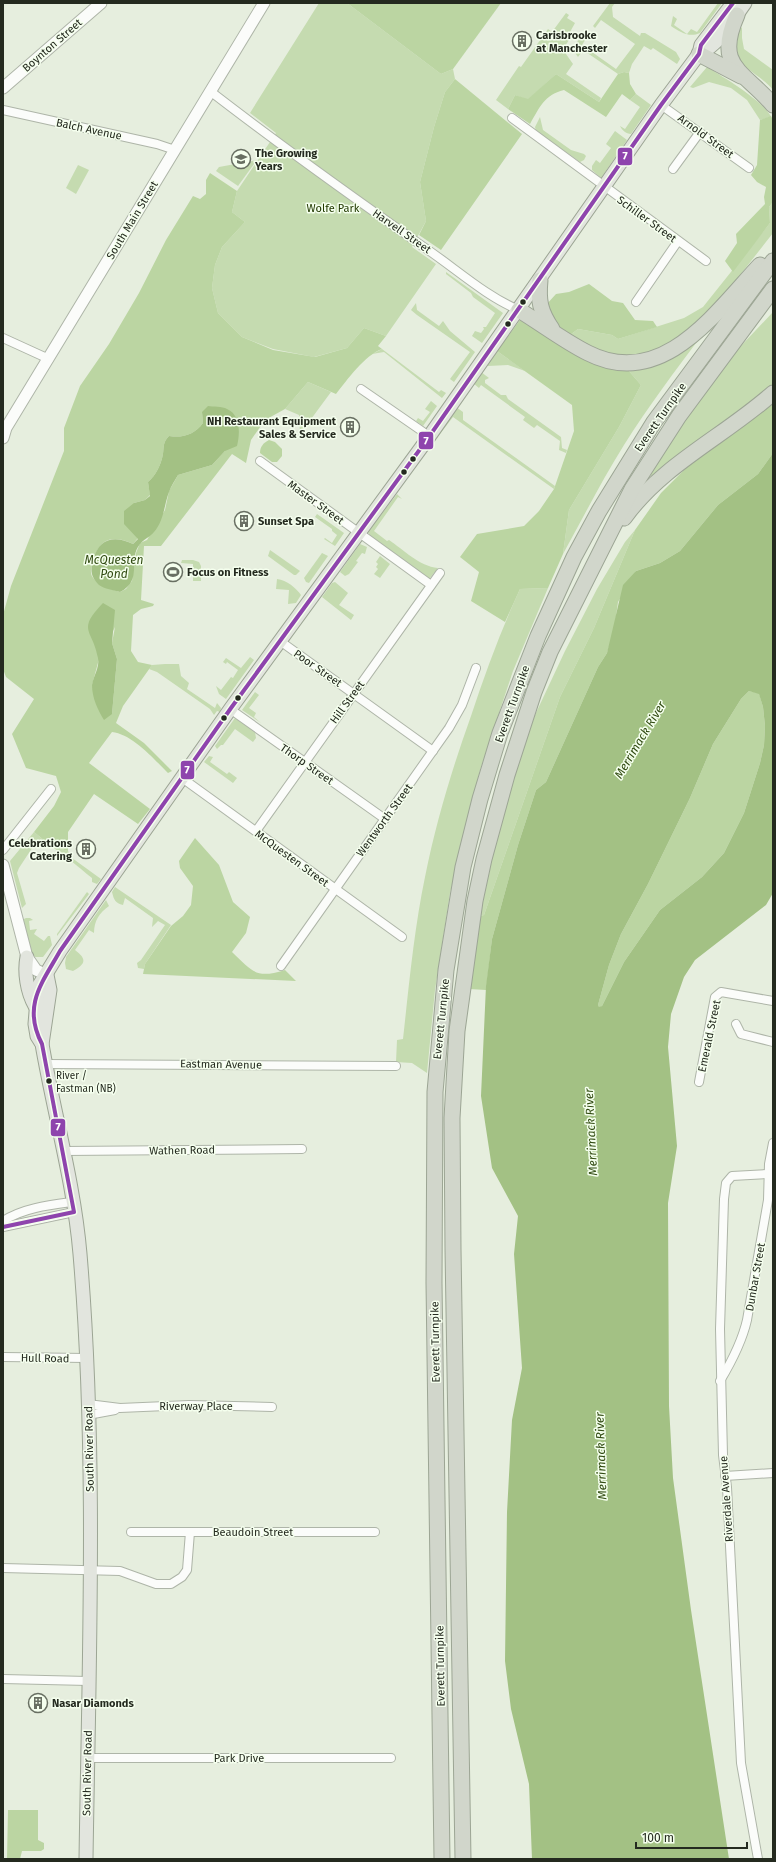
<svg xmlns="http://www.w3.org/2000/svg" width="776" height="1862" viewBox="0 0 776 1862" font-family="'Fira Sans',sans-serif">
<style>
.green{fill:#c5dbb0}
.forest{fill:#bbd5a2;fill-rule:evenodd}
.water{fill:#a3c184;fill-rule:evenodd}
.lines{fill:none;stroke-linecap:round;stroke-linejoin:round}
.street-casing{stroke:#aeb5a8;stroke-width:10}
.secondary-casing{stroke:#aeb5a8;stroke-width:13}
.primary-casing{stroke:#9ca594;stroke-width:15}
.highway-casing{stroke:#9ca594;stroke-width:17}
.street{stroke:#fbfcfa;stroke-width:8}
.secondary{stroke:#fbfcfa;stroke-width:11}
.primary{stroke:#e2e5de;stroke-width:13}
.highway{stroke:#d1d6cb;stroke-width:15}
.bus-1-casing{stroke:#f5ffee;stroke-width:7}
.bus-1{stroke:#8e44ad;stroke-width:4}
.bus-dot{fill:#242a1f;stroke:#f5ffee;stroke-width:1.5}
.labels{text-anchor:middle;stroke-width:3;stroke-linejoin:round;paint-order:stroke}
.bus-label{font-size:10px;fill:#242a1f;stroke:#f5ffee;text-anchor:start}
.poi-label{font-size:11px;font-weight:bold;fill:#242a1f;stroke:#f5ffee;text-anchor:start}
.street-label{font-size:11px;fill:#242a1f;stroke:#f5ffee}
.park-label{font-size:11px;fill:#213900;stroke:#f5ffee}
.water-label{font-size:12px;font-style:italic;fill:#314b12;stroke:#f5ffee}
.line-badge{stroke:#f5ffee;stroke-width:1.5}
.badge-label{font-size:11px;text-anchor:middle;font-weight:bold;fill:#fff}
</style>
<rect width="100%" height="100%" fill="#e6eede"/>
<g class="green">
<path d="M319,3H347L441,74L453,69L455,79L445,92L434,127L420,182L426,221L412,247L436,264L386,336L364,328L347,348L314,357L273,349L242,337L218,313L212,288L215,265L222,247L245,222L232,212L237,191L276,133L250,113Z"/>
<path d="M610,3H615L612,7L613,17L640,36L641,33H645L676,52L680,59L677,64L653,48L651,50L644,46L632,64L629,73L624,72L618,74L583,50L578,57C570,46 577,43 584,34L587,37L582,45L616,69L635,44L601,20L595,28L593,26Z"/>
<path d="M718,3H722L700,33C689,38 680,32 671,26L673,16L677,19L674,25L687,34L691,29L697,32Z"/>
<path d="M566,13L569,15L567,18L575,23L570,32L573,34L565,46L566,54L573,64L566,74L601,98L599,102L556,74L528,100L515,95L508,109L496,100L519,66L521,67L548,29L552,32Z"/>
<path d="M742,27V38L744,49L773,70V90C764,78 741,67 736,56C734,51 734,43 734,38Z"/>
<path d="M707,67C723,77 768,103 773,121L770,117L760,120L747,100L731,88L709,82L693,88L690,87Z"/>
<path d="M636,94L651,105L631,134C626,134 622,130 620,126L625,129L640,107L630,100Z"/>
<path d="M540,117L543,130L571,150L584,154L586,156L584,160L580,162L536,131L535,127Z"/>
<path d="M615,131L627,140L601,178L592,170V166L596,160L600,163L611,148L606,144Z"/>
<path d="M257,160L238,186L216,171L219,167Z"/>
<path d="M78,165L89,170L76,194L66,188Z"/>
<path d="M773,202V233L737,279L689,334L637,358L609,356L570,335L578,329L612,335L618,339L684,318L703,307L770,223L769,207Z"/>
<path d="M446,272L503,313L482,343L472,336L475,331L481,333L484,329L483,327H486L495,313L473,297L471,293L446,274Z"/>
<path d="M416,303L417,310L439,326L443,321L450,331L475,352L454,382L450,379L470,352L417,315L411,310Z"/>
<path d="M773,312V386L669,464L654,477L650,475L683,423L739,348Z"/>
<path d="M702,335C675,371 648,407 624,445C602,480 583,518 563,554L569,510L619,427L641,385L628,370L662,362Z"/>
<path d="M382,349L439,392L441,390L446,393L442,398L384,352L372,354Z"/>
<path d="M497,351L525,371L508,365L488,366L487,365Z"/>
<path d="M481,372L489,378L485,380V383L501,395H506L508,399L561,437L562,448L567,450L566,453L559,450L560,441L537,425L534,428L523,420L525,417L481,385L479,388L473,383Z"/>
<path d="M308,382L331,392L300,434L299,415L285,409Z"/>
<path d="M431,401L437,406L423,426L416,421L418,418L423,421L430,412L425,409Z"/>
<path d="M456,407L463,412V420L555,486L554,489L453,417L437,438L436,437Z"/>
<path d="M397,494L402,499L398,497L374,531L387,541L389,540C404,550 419,566 438,568L429,579L370,537L368,532Z"/>
<path d="M317,514L344,533L335,546L324,539L325,538L332,543L337,535L332,531V529L315,517Z"/>
<path d="M635,530L594,628L560,697L484,915L480,916L493,855L517,768L535,715L565,651L597,589L625,542Z"/>
<path d="M360,544L367,547L365,554L362,553L356,561L358,562L349,574L345,576L340,572Z"/>
<path d="M270,550L300,571L296,575H294L268,556Z"/>
<path d="M322,553L328,556L309,583L306,582L304,578Z"/>
<path d="M380,556L390,564L380,578L374,574L378,569L376,567L378,564L376,562Z"/>
<path d="M182,560H193L199,562L201,566V581H193V564L181,563Z"/>
<path d="M277,579C287,580 296,588 301,595L296,603L288,604L289,590L276,589Z"/>
<path d="M335,582L348,593L339,605L354,615L351,620L322,597L332,583Z"/>
<path d="M548,588L513,671L480,770L450,893L435,990L427,1073L412,1063L396,1062L397,1040L403,1039C409,985 414,930 425,877C436,822 452,769 471,716C485,673 501,630 520,589Z"/>
<path d="M250,657L254,660L226,699L219,694L216,686L221,690L231,677L233,678L238,670L227,662L226,664L223,662L226,658L241,668Z"/>
<path d="M165,664H179L181,676L189,683L187,689L215,708L217,703L221,708L220,712L217,711L214,715L210,709L157,672L149,669L152,665Z"/>
<path d="M255,692L259,695L249,708L256,713L254,717L261,723L242,710Z"/>
<path d="M235,718L255,732L256,738L253,742L235,729L223,745H221L217,749L215,746Z"/>
<path d="M209,756L213,757L210,762L227,774L229,772L237,778L233,783L204,762Z"/>
<path d="M34,832L51,846L68,851L72,858L101,879L97,884L92,882V878C81,870 49,839 36,842L19,868L17,873L26,904L22,908L10,861Z"/>
<path d="M115,887L171,925L145,964L144,969L138,968L137,963L141,960L165,925L158,921L152,927L153,918L125,898L123,905C115,903 114,900 112,892Z"/>
<path d="M87,892L89,894L57,936V934Z"/>
<path d="M106,900L109,906C99,913 94,921 94,933L89,930L75,950C87,959 86,964 73,971L66,969L65,963L66,957Z"/>
<path d="M26,918H30L33,920L29,921L30,930L37,929L34,934L44,941L48,936H50L52,945L43,957H35L31,952L22,920Z"/>
</g>
<g class="forest">
<path d="M347,3H501L453,69L441,74Z"/>
<path d="M624,72L629,73L630,84L636,94L630,100L622,94L606,117L564,90C544,95 540,107 530,124L508,109L515,95L528,99L556,74L599,102L618,74Z"/>
<path d="M455,79L522,134L441,250L419,235L426,221L420,182L434,127L445,92Z"/>
<path d="M771,116L773,121V202L769,207L770,223L733,272L725,261L737,243L736,234L765,204L764,197L766,187L757,182L751,175L757,165L760,120Z"/>
<path d="M210,173L237,191L232,212L245,222L222,247L215,265L212,288L218,313L242,337L273,350L315,357L347,348L364,328L386,336L378,346L382,349C365,355 347,380 336,394L308,382L285,409L265,420L251,440L246,463L232,454L161,546H144L141,600L154,604L153,606L141,609L133,615L131,651L138,662L152,665L123,706L116,723L144,743L172,771L168,773C154,759 132,734 112,732L89,763L150,809L138,824L94,794L68,832V851L51,846L34,832L54,806L61,792L56,776L26,768L12,734L34,699L6,677L3,669V615L11,586L64,451V428L80,386L109,344L139,293L166,240L193,196L200,199L206,194V180ZM202,412L225,451L212,465L178,475L169,491L165,510L147,540L140,543L136,553L132,581L126,589L120,592C112,590 100,585 94,579C89,574 91,568 93,561C99,539 112,534 133,544L138,538L134,503L145,500L150,495L148,482C156,475 161,465 163,454C164,446 163,442 169,436C183,438 194,435 203,423ZM115,627L112,643L117,659L112,714L92,685L99,659Z"/>
<path d="M589,284L612,301L623,303L635,320L653,321L657,327L618,339L612,335L578,329L570,335L551,320L546,305L556,294L569,292Z"/>
<path d="M520,320L586,359L602,365L628,370L641,385L619,427L569,510L563,554L548,588L520,589L505,622L471,601L479,572L460,557L477,534L524,526L539,511L554,489L574,431L572,405L497,351Z"/>
<path d="M773,404V453L758,474L718,505L680,551L660,563L636,571L618,602L614,631L607,653L598,667L546,782L536,790L518,845L492,939L486,990L469,989L480,916L484,915L560,697L594,628L635,530L661,493L692,462Z"/>
<path d="M269,440L275,442L282,449V456L277,462H272L260,453C260,447 263,443 269,440Z"/>
<path d="M749,691L759,693L763,707L765,726L764,745L760,763L744,813L724,853L702,877L660,910L624,962L602,1006L599,1008L598,1005L609,965L621,934L648,884L690,798L713,744L741,699Z"/>
<path d="M195,838L219,865L233,902L250,917L246,933L232,952C253,972 256,979 285,970L296,981L143,974L145,964L171,926L183,916L191,905L193,886L180,868L179,861Z"/>
<path d="M8,1810H38V1840L44,1843V1849L41,1851H22L20,1859H7Z"/>
</g>
<g class="water">
<path d="M208,406C213,407 222,406 227,409C241,415 240,434 237,446L225,451L212,465L178,475C175,480 171,486 169,492C164,505 164,521 154,532C150,537 144,539 140,544C127,559 144,580 120,592C114,590 104,589 99,585C91,577 90,571 93,560C99,538 114,535 133,544L138,539L124,524V511L134,503L145,500L150,496L148,482C156,475 161,465 163,454C164,446 163,442 169,436C183,438 194,435 203,423L202,412Z"/>
<path d="M773,453V893L766,905L695,960L684,977L671,1014L668,1047L677,1146L668,1203L669,1406L673,1478L691,1610L729,1859H532L529,1784L511,1709L505,1661L507,1512L512,1420L522,1368L514,1254L518,1216L492,1168L481,1096L486,986L492,939L518,845L536,790L546,782L598,667L607,653L623,585L636,571L660,563L680,551L718,505L758,474ZM749,691L759,694L763,707L765,726L764,745L760,763L744,813L724,853L702,877L660,910L624,962L602,1006L599,1007L598,1005L609,965L621,934L648,884L690,798L713,744L741,699Z"/>
<path d="M103,603L115,610L112,643L117,659L112,714L104,720C98,710 92,698 92,685C93,677 100,667 98,658C93,629 76,631 103,603Z"/>
</g>
<g class="lines">
<defs>
<g id="street">
<path d="M210,91C281,146 354,198 428,250C456,269 487,297 519,310"/>
<path d="M661,105L749,168"/>
<path d="M3,110L157,144L175,150"/>
<path d="M512,118L706,261"/>
<path d="M673,169L700,132"/>
<path d="M636,302L678,241"/>
<path d="M3,338L49,359"/>
<path d="M361,389L429,436"/>
<path d="M260,461L431,585"/>
<path d="M280,641L433,751"/>
<path d="M230,709L385,819"/>
<path d="M182,778L402,937"/>
<path d="M256,831L440,573"/>
<path d="M3,850L51,789"/>
<path d="M281,966L449,728L462,705L476,668"/>
<path d="M736,1024L741,1034L773,1042"/>
<path d="M45,1064L396,1066"/>
<path d="M699,1082L715,997L721,992L773,1001"/>
<path d="M63,1151L302,1149"/>
<path d="M3,1221C23,1208 49,1205 72,1202"/>
<path d="M3,1227L74,1212"/>
<path d="M3,1357L87,1358"/>
<path d="M720,1381C732,1361 742,1342 747,1320L768,1200L769,1164L773,1143"/>
<path d="M88,1404L120,1408L189,1405L272,1407"/>
<path d="M88,1415L115,1410"/>
<path d="M725,1476L773,1473"/>
<path d="M131,1532H375"/>
<path d="M3,1568L120,1571L156,1584H171L182,1577L187,1570L190,1532"/>
<path d="M3,1679L88,1681"/>
<path d="M87,1758H391"/>
<path d="M758,1859L741,1763L727,1487L723,1455L720,1329L724,1199L726,1183L732,1176L768,1174"/>
</g>
<g id="secondary">
<path d="M3,88L101,3"/>
<path d="M3,438L6,428L264,3"/>
<path d="M3,865L27,957L36,970L47,975"/>
</g>
<g id="primary">
<path d="M699,54C720,44 732,21 745,3"/>
<path d="M27,957C24,972 27,992 35,1006"/>
<path d="M42,1044L50,990L47,975"/>
<path d="M86,1859C89,1658 97,1455 80,1254C74,1183 54,1114 42,1044L37,1036L35,1024L38,987L60,951L231,708L426,441L661,105L699,54L701,45L733,3"/>
</g>
<g id="highway">
<path d="M737,15C714,67 743,70 773,105"/>
<path d="M699,54L741,76"/>
<path d="M540,280C538,301 540,311 552,329"/>
<path d="M519,310C542,324 564,341 588,353C662,391 716,312 760,265"/>
<path d="M624,518C663,464 725,436 773,393"/>
<path d="M442,1859L434,1283L435,1092L446,970L463,867L480,799L500,733L538,636L574,557L599,511L654,422L773,261"/>
<path d="M463,1859L453,1249L452,1118L457,1031L475,901L484,859L507,775L534,692L550,652L632,489L679,416L773,289"/>
</g>
</defs>
<use href="#street" class="street-casing"/>
<use href="#secondary" class="secondary-casing"/>
<use href="#primary" class="primary-casing"/>
<use href="#highway" class="highway-casing"/>
<use href="#street" class="street"/>
<use href="#secondary" class="secondary"/>
<use href="#primary" class="primary"/>
<use href="#highway" class="highway"/>
<defs>
<path id="bus-1" d="M3,1227L74,1212L42,1044C22,1006 42,983 60,951L231,708L426,441L661,105L699,54L701,45L733,3"/>
</defs>
<use href="#bus-1" class="bus-1-casing"/>
<use href="#bus-1" class="bus-1"/>
</g>
<defs>
<symbol id="building-ring" viewBox="-11 -11 22 22"><circle r="9.5" fill="#f5ffee" stroke="#686f62" stroke-width="1.5"/><path d="M-4-6H4V6H1V3H-1V6H-4ZM-2.5-4.3h1.7v1.8h-1.7ZM.8-4.3h1.7v1.8H.8ZM-2.5-1h1.7V.8h-1.7ZM.8-1h1.7V.8H.8Z" fill="#686f62"/></symbol>
<symbol id="school-ring" viewBox="-11 -11 22 22"><circle r="9.5" fill="#f5ffee" stroke="#686f62" stroke-width="1.5"/><path d="M0-5L7-2L0 1L-7-2ZM-4 1L0 2.5L4 1V4Q0 6-4 4Z" fill="#686f62"/></symbol>
<symbol id="stadium-ring" viewBox="-11 -11 22 22"><circle r="9.5" fill="#f5ffee" stroke="#686f62" stroke-width="1.5"/><path d="M0-5a6.5 5 0 1 0 0 10a6.5 5 0 1 0 0-10ZM-3.5-1.8h7v3.6h-7Z" fill="#686f62"/></symbol>
</defs>
<g fill-rule="evenodd">
<use href="#building-ring" x="511" y="30" width="22" height="22"/>
<use href="#school-ring" x="230" y="148" width="22" height="22"/>
<use href="#building-ring" x="339" y="416" width="22" height="22"/>
<use href="#building-ring" x="233" y="510" width="22" height="22"/>
<use href="#stadium-ring" x="162" y="561" width="22" height="22"/>
<use href="#building-ring" x="75" y="838" width="22" height="22"/>
<use href="#building-ring" x="27" y="1692" width="22" height="22"/>
</g>
<g class="bus-dot">
<circle cx="523" cy="302" r="3.5"/>
<circle cx="508" cy="324" r="3.5"/>
<circle cx="413" cy="459" r="3.5"/>
<circle cx="404" cy="472" r="3.5"/>
<circle cx="238" cy="698" r="3.5"/>
<circle cx="224" cy="718" r="3.5"/>
<circle cx="49" cy="1081" r="3.5"/>
</g>
<g class="labels">
<g class="bus-label">
<text x="56" y="1079">River /<tspan x="56" dy="13">Fastman (NB)</tspan></text>
</g>
<g class="poi-label">
<text x="536" y="39">Carisbrooke<tspan x="536" dy="13">at Manchester</tspan></text>
<text x="255" y="157">The Growing<tspan x="255" dy="13">Years</tspan></text>
<text x="336" y="425" text-anchor="end">NH Restaurant Equipment<tspan x="336" dy="13">Sales &amp; Service</tspan></text>
<text x="258" y="525">Sunset Spa</text>
<text x="187" y="576">Focus on Fitness</text>
<text x="72" y="847" text-anchor="end">Celebrations<tspan x="72" dy="13">Catering</tspan></text>
<text x="52" y="1707">Nasar Diamonds</text>
</g>
<g class="street-label">
<text transform="translate(52 45) rotate(-41)" y="4">Boynton Street</text>
<text transform="translate(89 129) rotate(12)" y="4">Balch Avenue</text>
<text transform="translate(706 136) rotate(36)" y="4">Arnold Street</text>
<text transform="translate(647 219) rotate(36)" y="4">Schiller Street</text>
<text transform="translate(132 220) rotate(-59)" y="4">South Main Street</text>
<text transform="translate(402 231) rotate(35)" y="4">Harvell Street</text>
<text transform="translate(660 417) rotate(-55)" y="4">Everett Turnpike</text>
<text transform="translate(316 502) rotate(36)" y="4">Master Street</text>
<text transform="translate(318 668) rotate(35)" y="4">Poor Street</text>
<text transform="translate(347 702) rotate(-54)" y="4">Hill Street</text>
<text transform="translate(512 704) rotate(-70)" y="4">Everett Turnpike</text>
<text transform="translate(307 764) rotate(35)" y="4">Thorp Street</text>
<text transform="translate(384 820) rotate(-54)" y="4">Wentworth Street</text>
<text transform="translate(292 858) rotate(36)" y="4">McQuesten Street</text>
<text transform="translate(441 1019) rotate(-84)" y="4">Everett Turnpike</text>
<text transform="translate(709 1036) rotate(-78)" y="4">Emerald Street</text>
<text transform="translate(221 1064) rotate(1)" y="4">Eastman Avenue</text>
<text transform="translate(182 1150) rotate(-1)" y="4">Wathen Road</text>
<text transform="translate(755 1277) rotate(-80)" y="4">Dunbar Street</text>
<text transform="translate(435 1342) rotate(-91)" y="4">Everett Turnpike</text>
<text transform="translate(45 1358) rotate(1)" y="4">Hull Road</text>
<text x="196" y="1410">Riverway Place</text>
<text transform="translate(89 1449) rotate(-91)" y="4">South River Road</text>
<text transform="translate(726 1499) rotate(-94)" y="4">Riverdale Avenue</text>
<text x="253" y="1536">Beaudoin Street</text>
<text transform="translate(440 1666) rotate(-91)" y="4">Everett Turnpike</text>
<text x="239" y="1762">Park Drive</text>
<text transform="translate(87 1773) rotate(-89)" y="4">South River Road</text>
</g>
<g class="park-label">
<text x="333" y="212">Wolfe Park</text>
</g>
<g class="water-label">
<text x="114" y="564">McQuesten<tspan x="114" dy="14">Pond</tspan></text>
<text transform="translate(640 740) rotate(-59)" y="4">Merrimack River</text>
<text transform="translate(591 1132) rotate(-93)" y="4">Merrimack River</text>
<text transform="translate(601 1456) rotate(-92)" y="4">Merrimack River</text>
</g>
</g>
<g class="line-badge">
<rect x="617" y="147" width="16" height="19" rx="4" fill="#8e44ad"/>
<rect x="418" y="431" width="16" height="19" rx="4" fill="#8e44ad"/>
<rect x="180" y="760" width="15" height="20" rx="4" fill="#8e44ad"/>
<rect x="50" y="1118" width="16" height="19" rx="4" fill="#8e44ad"/>
</g>
<g class="badge-label">
<text x="625" y="160">7</text>
<text x="426" y="445">7</text>
<text x="187" y="774">7</text>
<text x="58" y="1131">7</text>
</g>
<rect width="776" height="1862" fill="none" stroke="#242a1f" stroke-width="8"/>
<path d="M636 1842v6h111v-6" fill="none" stroke="#242a1f" stroke-width="2"/>
<text x="642" y="1842" font-size="12" fill="#242a1f" stroke="#f5ffee" stroke-width="3" paint-order="stroke">100 m</text>
</svg>
